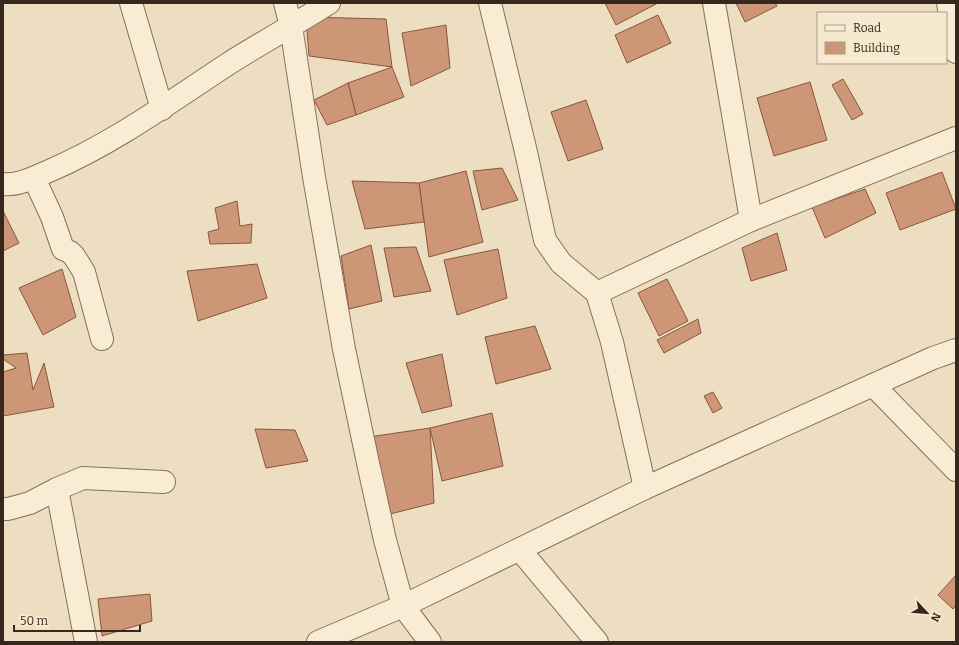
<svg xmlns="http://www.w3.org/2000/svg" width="959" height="645" viewBox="0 0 959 645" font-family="Bitter,serif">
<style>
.building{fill:#cd9676;stroke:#87573e}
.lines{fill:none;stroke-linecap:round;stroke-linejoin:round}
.minor-casing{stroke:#886f58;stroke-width:24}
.minor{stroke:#f9ecd4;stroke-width:22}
</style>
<rect width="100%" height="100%" fill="#eedec1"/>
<g class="building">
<path d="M605,3H658L616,25Z"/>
<path d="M736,3H775L777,6L745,22Z"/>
<path d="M658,15L671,43L627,63L615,35Z"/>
<path d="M306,17L386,19L392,67L309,56Z"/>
<path d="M446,25L450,68L411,86L402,33Z"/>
<path d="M392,67L404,97L356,115L348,83Z"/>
<path d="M843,79L863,114L852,120L832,85Z"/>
<path d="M810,82L827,140L774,156L757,98Z"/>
<path d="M348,83L356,115L327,125L314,100Z"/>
<path d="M586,100L603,149L568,161L551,112Z"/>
<path d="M502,168L518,200L482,210L473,171Z"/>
<path d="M466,171L483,242L429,257L419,183Z"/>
<path d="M942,172L956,209L900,230L886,193Z"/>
<path d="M352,181L419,183L424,222L365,229Z"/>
<path d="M865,189L876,213L825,238L812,207Z"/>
<path d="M237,201L240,226L252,224L251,243L210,244L208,232L219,229L215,208Z"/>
<path d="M3,211L19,243L3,251Z"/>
<path d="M777,233L787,270L751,281L742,248Z"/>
<path d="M371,245L382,301L349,309L341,256Z"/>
<path d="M416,247L431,291L394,297L384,248Z"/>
<path d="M498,249L507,298L457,315L444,260Z"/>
<path d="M257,264L267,298L198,321L187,271Z"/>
<path d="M62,269L76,317L43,335L19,288Z"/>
<path d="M667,279L688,321L659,336L638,293Z"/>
<path d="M698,319L701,333L664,353L657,340Z"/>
<path d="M535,326L551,369L496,384L485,337Z"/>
<path d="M27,353L33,390L44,363L54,407L3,416V372L16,368L3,359V355Z"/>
<path d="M442,354L452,406L422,413L406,363Z"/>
<path d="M713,392L722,408L713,413L704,396Z"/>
<path d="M492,413L503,466L442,481L430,428Z"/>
<path d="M430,428L434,503L390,514L362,438Z"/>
<path d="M255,429L295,430L308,461L266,468Z"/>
<path d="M956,575V605L953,609L938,595Z"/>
<path d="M150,594L152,621L102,636L98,599Z"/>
</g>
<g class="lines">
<defs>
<g id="minor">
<path d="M131,3L162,109"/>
<path d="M285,3L291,26L314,177L344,349L368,463L385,540L403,606L430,642"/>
<path d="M490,3L526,152L545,240L561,263L597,293L612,342L645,488"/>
<path d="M948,3L956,52"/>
<path d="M34,178L52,217L63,249L70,252L74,256L84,272L102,339"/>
<path d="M3,184C18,186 35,177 49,171C114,143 170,102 228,64C261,43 296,24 329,3"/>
<path d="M751,220L956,138"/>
<path d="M597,293L751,220L714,3"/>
<path d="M873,385L956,470"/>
<path d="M57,489L86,642"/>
<path d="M3,509H8L30,503L57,489L83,478L164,482"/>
<path d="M520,550L597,642"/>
<path d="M318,642L403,606L645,488L933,358L956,350"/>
</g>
</defs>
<use href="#minor" class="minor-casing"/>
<use href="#minor" class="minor"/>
</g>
<rect width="959" height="645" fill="none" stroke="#37281d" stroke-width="8"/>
<rect x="817" y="12" width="130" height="52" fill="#f6e9d0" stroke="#aa9c88"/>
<rect x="825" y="25" width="20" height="6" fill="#f9ecd4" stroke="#aa9c88"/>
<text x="853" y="32" font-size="12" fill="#37281d">Road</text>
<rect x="825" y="42" width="20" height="12" fill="#cd9676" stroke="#aa9c88"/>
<text x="853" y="52" font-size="12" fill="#37281d">Building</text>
<g transform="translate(927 613) rotate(116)" stroke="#f6e9d0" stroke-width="3" paint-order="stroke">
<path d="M0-3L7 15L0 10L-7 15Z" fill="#37281d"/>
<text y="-6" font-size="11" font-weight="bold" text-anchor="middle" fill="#37281d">N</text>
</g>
<path d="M14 625v6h126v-6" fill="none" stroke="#37281d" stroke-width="2"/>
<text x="20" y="625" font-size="12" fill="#37281d" stroke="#f6e9d0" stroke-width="3" paint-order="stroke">50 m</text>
</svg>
